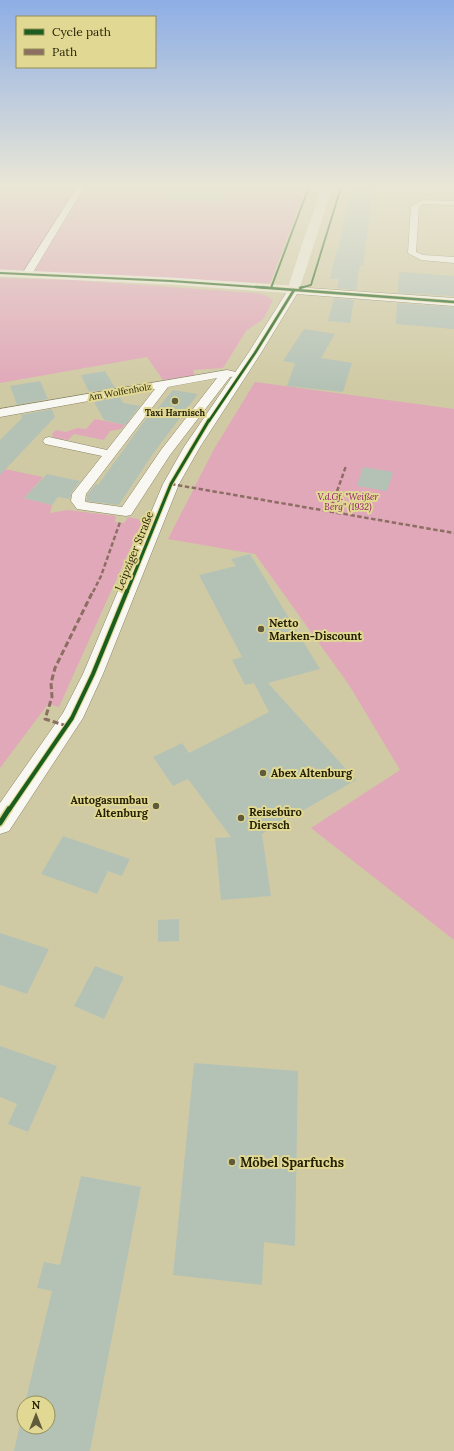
<svg xmlns="http://www.w3.org/2000/svg" width="454" height="1451" viewBox="0 0 454 1451" font-family="Lora,serif">
<style>
.green{fill:#e0a8b9}
.building{fill:#b4c2b6}
.lines{fill:none;stroke-linecap:round;stroke-linejoin:round}
.minor-casing{stroke:#878364;stroke-width:1}
.tertiary-casing{stroke:#878364;stroke-width:1}
.primary-casing{stroke:#eae7d6;stroke-width:1}
.minor{fill:#f8f7f1;fill-rule:evenodd}
.tertiary{fill:#f8f7f1;fill-rule:evenodd}
.primary{fill:#eae8da;fill-rule:evenodd}
.quiet-far1{stroke:#8d6e63;stroke-width:2.5;stroke-dasharray:4.5 2.5;stroke-linecap:butt}
.quiet{stroke:#8d6e63;stroke-width:3;stroke-dasharray:6 3;stroke-linecap:butt}
.cycleway-far4-casing{stroke:#e1d893;stroke-width:3}
.cycleway-far3-casing{stroke:#e1d893;stroke-width:4}
.cycleway-far2-casing{stroke:#e1d893;stroke-width:5}
.cycleway-far1-casing{stroke:#e1d893;stroke-width:6}
.cycleway-casing{stroke:#e1d893;stroke-width:8}
.cycleway-far4{stroke:#1b5e20;stroke-width:2}
.cycleway-far3{stroke:#1b5e20;stroke-width:2.5}
.cycleway-far2{stroke:#1b5e20;stroke-width:3}
.cycleway-far1{stroke:#1b5e20;stroke-width:4}
.cycleway{stroke:#1b5e20;stroke-width:5}
.poi-dot{fill:#605b3b;stroke:#e1d893;stroke-width:1.5}
.labels{text-anchor:middle;stroke-width:4;stroke-linejoin:round;paint-order:stroke}
.far-street-label{font-size:9px;fill:#231f03;stroke:#e1d893}
.far-poi-label{font-size:9px;font-weight:bold;fill:#231f03;stroke:#e1d893}
.far-park-label{font-size:9px;font-style:italic;fill:#901971;stroke:#e1d893}
.street-label{font-size:11px;fill:#231f03;stroke:#e1d893}
.poi-label{font-size:11px;font-weight:bold;fill:#231f03;stroke:#e1d893;text-anchor:start}
.near-poi-label{font-size:13px;font-weight:bold;fill:#231f03;stroke:#e1d893;text-anchor:start}
</style>
<rect width="100%" height="100%" fill="#d0caa4"/>
<g class="green">
<path d="M0,184H308L270,283H265L0,270Z"/>
<path d="M0,278L71,280L255,293L265,295L273,300L265,316L262,320L246,331L223,368L193,370L195,375L163,380L147,357L0,383Z"/>
<path d="M255,382L454,409V940L311,828L400,770L349,685L255,554L168,539L214,449Z"/>
<path d="M126,418L129,421L121,429L110,431L104,440L74,434L68,440L54,438L52,434L56,430L66,432L77,428L86,429L95,419L121,424Z"/>
<path d="M0,468L43,477L24,498L52,505L50,513L68,510L116,516L115,522L124,523L128,517L143,520L59,707L48,704L0,768Z"/>
</g>
<g class="building">
<path d="M164,184H230L220,202L164,199Z"/>
<path d="M352,184H374L363,266L360,265L356,290L337,288L339,279H330L337,249L338,250Z"/>
<path d="M399,272L454,276V296L398,293Z"/>
<path d="M334,298L354,300L350,323L328,321Z"/>
<path d="M397,303L454,307V329L396,324Z"/>
<path d="M304,329L335,334L321,358L352,363L343,392L287,386L295,363L283,361Z"/>
<path d="M105,371L115,388L89,392L81,375Z"/>
<path d="M40,381L48,399L17,405L10,386Z"/>
<path d="M173,390L198,394L152,455L119,505L87,501V495L96,484L98,485L153,409H157Z"/>
<path d="M120,397L123,403L140,406L125,425L104,420L94,402Z"/>
<path d="M52,409L55,417L0,475V440L22,418L21,415Z"/>
<path d="M363,467L393,472L387,491L357,486Z"/>
<path d="M47,474L80,481L71,493L70,499L58,497L52,505L24,498Z"/>
<path d="M250,554L320,669L268,683L356,780L262,834L271,896L221,900L215,838L231,837L188,779L173,786L153,757L182,743L189,753L269,712L254,683L245,685L232,660L242,657L199,575L236,566L231,559Z"/>
<path d="M63,836L130,859L122,876L108,871L97,894L41,874Z"/>
<path d="M179,919V941L158,942V920Z"/>
<path d="M0,933L49,949L27,994L0,985Z"/>
<path d="M95,966L124,977L104,1019L74,1006Z"/>
<path d="M0,1046L57,1066L28,1132L8,1124L17,1104L0,1097Z"/>
<path d="M194,1063L298,1071L295,1246L264,1242L262,1285L173,1275Z"/>
<path d="M81,1176L141,1187L90,1451H14L24,1408V1427H48V1403H25L52,1291L37,1288L44,1262L60,1265Z"/>
</g>
<g class="lines">
<defs>
<g id="minor">
<path d="M79,184H86L32,274L30,276H24L22,274Z"/>
<path d="M422,200L454,201V205L423,204L419,207L416,252L423,255L454,257V263L421,260L408,253L411,206Z"/>
<path d="M227,370L236,372L238,374L236,376L230,377L170,455L131,515L126,516L77,509L71,501L72,494L102,456L45,444L43,441L45,438L49,437L107,450L155,389L0,417V409ZM217,378L161,450L122,507L86,502L85,501L86,494L168,387Z"/>
</g>
<path id="tertiary" d="M294,287L454,298V306L297,294L261,353L200,447L179,484L103,674L83,718L9,831L0,834V803L63,713L83,674L163,484L184,447L249,352L288,290L290,288Z"/>
<path id="primary" d="M324,184H333L298,292L294,293L171,284L0,276V270L171,278L289,286L305,237Z"/>
</defs>
<use href="#minor" class="minor-casing"/>
<use href="#tertiary" class="tertiary-casing"/>
<use href="#primary" class="primary-casing"/>
<use href="#minor" class="minor"/>
<use href="#tertiary" class="tertiary"/>
<use href="#primary" class="primary"/>
<g class="quiet-far1">
<path d="M171,484L454,533"/>
<path d="M330,511L346,466"/>
<path d="M93,592L101,576L120,522"/>
</g>
<path class="quiet" d="M67,726L45,719L52,697L51,683L55,668L93,591"/>
<defs>
<g id="cycleway-far4">
<path d="M0,273L171,281L270,288"/>
<path d="M271,288L310,184"/>
<path d="M300,288L311,285L342,184"/>
</g>
<g id="cycleway-far3">
<path d="M256,287L454,302"/>
<path d="M300,288L302,287"/>
<path d="M209,421L255,353L294,290"/>
</g>
<path id="cycleway-far2" d="M127,592L171,484L209,420"/>
<path id="cycleway-far1" d="M9,810L72,718L93,674L127,591"/>
<path id="cycleway" d="M0,823L9,809"/>
</defs>
<use href="#cycleway-far4" class="cycleway-far4-casing"/>
<use href="#cycleway-far3" class="cycleway-far3-casing"/>
<use href="#cycleway-far2" class="cycleway-far2-casing"/>
<use href="#cycleway-far1" class="cycleway-far1-casing"/>
<use href="#cycleway" class="cycleway-casing"/>
<use href="#cycleway-far4" class="cycleway-far4"/>
<use href="#cycleway-far3" class="cycleway-far3"/>
<use href="#cycleway-far2" class="cycleway-far2"/>
<use href="#cycleway-far1" class="cycleway-far1"/>
<use href="#cycleway" class="cycleway"/>
</g>
<linearGradient id="sky" x2="0" y2="1"><stop stop-color="#8daee5"/><stop offset="0.48" stop-color="#eae7d6"/><stop offset="1" stop-color="#eae7d6" stop-opacity="0"/></linearGradient>
<rect width="454" height="387" fill="url(#sky)"/>
<g class="poi-dot">
<circle cx="175" cy="401" r="4"/>
<circle cx="261" cy="629" r="4"/>
<circle cx="263" cy="773" r="4"/>
<circle cx="156" cy="806" r="4"/>
<circle cx="241" cy="818" r="4"/>
<circle cx="232" cy="1162" r="4"/>
</g>
<g class="labels">
<g class="far-street-label">
<text transform="translate(120 392) rotate(-10)" y="3">Am Wolfenholz</text>
</g>
<g class="far-poi-label">
<text x="175" y="416">Taxi Harnisch</text>
</g>
<g class="far-park-label">
<text x="348" y="500">V.d.Gf. "Weißer<tspan x="348" dy="10">Berg" (1932)</tspan></text>
</g>
<g class="street-label">
<text transform="translate(134 551) rotate(-68)" y="4">Leipziger Straße</text>
</g>
<g class="poi-label">
<text x="269" y="627">Netto<tspan x="269" dy="13">Marken-Discount</tspan></text>
<text x="271" y="777">Abex Altenburg</text>
<text x="148" y="804" text-anchor="end">Autogasumbau<tspan x="148" dy="13">Altenburg</tspan></text>
<text x="249" y="816">Reisebüro<tspan x="249" dy="13">Diersch</tspan></text>
</g>
<g class="near-poi-label">
<text x="240" y="1167">Möbel Sparfuchs</text>
</g>
</g>
<rect x="16" y="16" width="140" height="52" fill="#e1d893" stroke="#958e59"/>
<rect x="24" y="29" width="20" height="6" fill="#1b5e20" stroke="#958e59"/>
<text x="52" y="36" font-size="12" fill="#231f03">Cycle path</text>
<rect x="24" y="49" width="20" height="6" fill="#8d6e63" stroke="#958e59"/>
<text x="52" y="56" font-size="12" fill="#231f03">Path</text>
<g transform="translate(36 1415)"><circle r="19" fill="#e1d893" stroke="#958e59"/>
<path d="M0-3L7 15L0 10L-7 15Z" fill="#605b3b"/>
<text y="-6" font-size="11" font-weight="bold" text-anchor="middle" fill="#231f03">N</text>
</g>
</svg>
